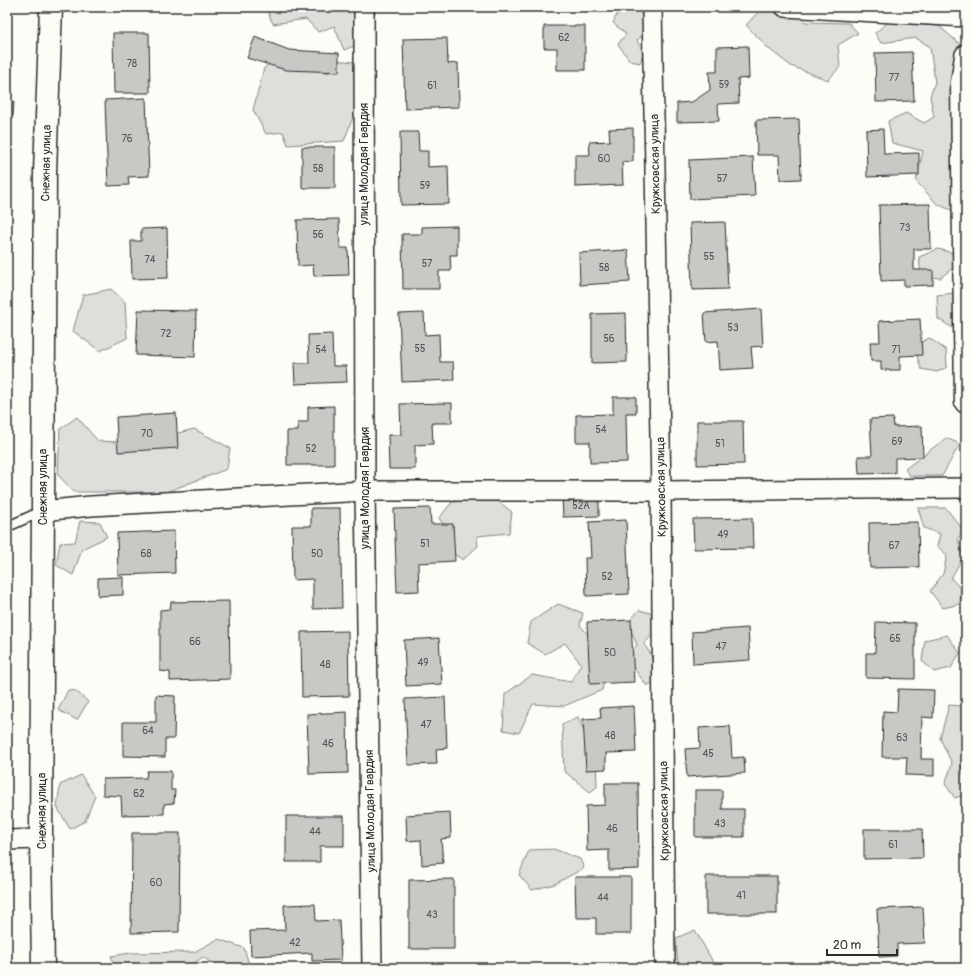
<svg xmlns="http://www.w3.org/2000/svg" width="973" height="975" viewBox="0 0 973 975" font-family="Pangolin,sans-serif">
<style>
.green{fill:#dfdeda;stroke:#858482}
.building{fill:#c9c8c4;stroke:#2b2b2b}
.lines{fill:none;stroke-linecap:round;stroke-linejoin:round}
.lane-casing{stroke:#2b2b2b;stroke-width:12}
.street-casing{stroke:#2b2b2b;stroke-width:22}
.secondary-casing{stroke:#2b2b2b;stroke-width:25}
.lane{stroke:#fdfcf7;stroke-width:9}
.street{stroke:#fdfcf7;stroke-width:19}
.secondary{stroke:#fdfcf7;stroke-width:22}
.labels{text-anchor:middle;stroke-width:3.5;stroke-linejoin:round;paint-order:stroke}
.number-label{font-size:10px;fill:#525251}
.street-label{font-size:12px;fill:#2b2b2b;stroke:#fdfcf7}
</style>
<rect width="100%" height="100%" fill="#fdfcf7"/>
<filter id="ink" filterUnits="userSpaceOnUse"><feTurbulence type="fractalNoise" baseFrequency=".025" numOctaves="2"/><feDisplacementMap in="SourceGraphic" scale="8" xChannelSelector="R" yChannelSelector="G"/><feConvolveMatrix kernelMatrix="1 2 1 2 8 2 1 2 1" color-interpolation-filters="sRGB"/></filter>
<g filter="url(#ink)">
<g class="green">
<path d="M272,7H301L307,13L321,7H344L353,10L363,42L344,50L334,26L318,32L306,19L273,24L267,10Z"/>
<path d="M761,9L795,12L805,22L849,23L858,33L838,45L840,67L828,80L791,66L769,49L746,25Z"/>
<path d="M619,10L640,11L647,32L637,40L643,53L640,63L630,61L618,44L626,34L613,23Z"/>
<path d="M888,22L939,26L961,45L956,85L958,213L937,204L916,181L923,151L892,143L888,121L906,113L924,123L934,117L930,96L935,82L930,47L916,38L881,43L875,33Z"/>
<path d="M277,57L316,62L328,73L334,60L354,62L360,99L344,141L288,145L283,132L266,134L253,110L264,68Z"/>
<path d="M938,249L957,254L955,266L940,278L921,276L919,257Z"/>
<path d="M111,289L125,302L127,338L100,351L73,331L83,295Z"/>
<path d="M955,293L958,331L938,319L937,295Z"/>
<path d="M929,338L946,350L947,367L937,372L921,369L914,346Z"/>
<path d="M77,417L98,441L139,443L194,429L230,448L227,469L166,492H74L58,475L60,429Z"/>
<path d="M946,438L960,444L942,476H910L905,469Z"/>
<path d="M495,499L512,512L509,533L477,536L478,546L463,560L448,550L450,534L439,518L452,502Z"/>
<path d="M918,508H946L963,530L958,539L963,557L951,578L961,589L960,604L943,608L930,591L943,574L947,555L937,546L940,534L924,528Z"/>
<path d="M80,521L100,522L107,537L82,549L73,575L56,565L60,543L75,542Z"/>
<path d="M558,604L583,613L580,625L601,651L607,667L602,690L564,706L533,704L519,733L503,730L505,694L532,675L571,682L581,664L565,643L545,654L527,643L531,622Z"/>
<path d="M639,610L655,614V632L644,644L650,653L660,678L647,686L626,658L637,645L628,623Z"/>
<path d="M947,635L960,653L951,668L934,672L922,661L925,640Z"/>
<path d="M68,690L76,691L88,702L77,720L58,710Z"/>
<path d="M949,705L962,706L965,721L960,731C966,750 968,749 961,768C966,781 968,783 961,796L955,798L945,784L952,764L940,738Z"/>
<path d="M578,717L596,759L597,787L590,792L564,771L562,724Z"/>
<path d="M81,775L95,796L85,821L70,829L57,807L60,785Z"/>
<path d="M554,849L580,859L584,868L555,884L532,890L519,875L529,850Z"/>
<path d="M695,930L713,962L711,968H678L676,938Z"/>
<path d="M218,939L244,948L249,964L236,968H218L203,957L187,968H115L111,956L131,953L194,952Z"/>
</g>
<g class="building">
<path d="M544,26H585V70H557V48H544Z"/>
<path d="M113,33H149L150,93H114Z"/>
<path d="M255,37L289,50L339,53V72L286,70L247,58Z"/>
<path d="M447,38L448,64L458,63L459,107L405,109L403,39Z"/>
<path d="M748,46L749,78L738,79L739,103L718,104L719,121L677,122V103L692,102L710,90L709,72H717V47Z"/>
<path d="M912,52L914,101L876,102L875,53Z"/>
<path d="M146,98L149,176L128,177L129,185L108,186L105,100Z"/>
<path d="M7,101H14L13,116H7Z"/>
<path d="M799,119L801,179L780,180L779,155H757L756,120Z"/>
<path d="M633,128V161L622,162L623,185L575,187V155H590L589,142L610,141L609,129Z"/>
<path d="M883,129L884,154L919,153V175L867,177L866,130Z"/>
<path d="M400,132H418L419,151H428V167L448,166L449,204L401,205Z"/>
<rect x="302" y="147" width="33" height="41"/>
<path d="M753,157L755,196L690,199L689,160Z"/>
<rect x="7" y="185" width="3" height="28"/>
<path d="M930,204L931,249H914V270H933V285L904,286V280L881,281L879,205Z"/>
<path d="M339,219L340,248H348L349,275L314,276L313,265L298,266L297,220Z"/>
<path d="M725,222L728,289L692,290L690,223Z"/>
<path d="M457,226V255H450L451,271H439V289H403L402,234H422V227Z"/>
<path d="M167,228L168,278L132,279L131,241H141V229Z"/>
<path d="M628,250L630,282L580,285L579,253Z"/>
<path d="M761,309L763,346L751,347L753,368L720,370L718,341L706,342L704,313Z"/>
<path d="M138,310L196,311L195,357L136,355Z"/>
<path d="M424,313L425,335L439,334L440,362H453L454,380L402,382L399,314Z"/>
<path d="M626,313L627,362L592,363V314Z"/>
<path d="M920,319L922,355L900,356V370H881V361H871L870,342H880L879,321Z"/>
<path d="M332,334L333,366H346L347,382L295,384L294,363H309L308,335Z"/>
<path d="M613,397H636V413H626L627,462L590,463V442H576V415L613,414Z"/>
<path d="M452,403V423H432L433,444L415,445V469H389L388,435H401L400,404Z"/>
<path d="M334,406V465H287V431H298V422H308V407Z"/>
<path d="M176,413L178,448L118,452L116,417Z"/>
<path d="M893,418L894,427L922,426L923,457L895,458V473L859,474L858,456H872L870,419Z"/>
<path d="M697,421H743L744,464L697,465Z"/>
<path d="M599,491V516L563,517L562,494Z"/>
<path d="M311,508H340L342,608L313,609V579L293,580L292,526H311Z"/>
<path d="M430,508L431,524H453L455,561L418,563L419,591L397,592L394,509Z"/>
<path d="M752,518L753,548L694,549L693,519Z"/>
<path d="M626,520L629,594L586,596L585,558H591L589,522Z"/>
<path d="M918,522L919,567L870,568L869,523Z"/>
<path d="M174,531L175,573L118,575L117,533Z"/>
<path d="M123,577V595L98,596V578Z"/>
<path d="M229,601L230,679L170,681V672L160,671V610L170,609L171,602Z"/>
<path d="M631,620L634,682L590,684L587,622Z"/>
<path d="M876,622L915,623V679L866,678V653H875Z"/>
<path d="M748,628L750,660L693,664L692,632Z"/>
<path d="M348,631L349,696L302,697L301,632Z"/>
<path d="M439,638L442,684L406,686L404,640Z"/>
<path d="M898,689L934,690L933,718L922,717L921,759H934V776L906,775L907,757H882L883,711L897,712Z"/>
<path d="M156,695L175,696L174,739H165V757L123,756V722H156Z"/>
<path d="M445,697L447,748L436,749L437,764L408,765L405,699Z"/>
<path d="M634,706L636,752L606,753V769L586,770L583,719L601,718L600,708Z"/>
<path d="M347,712L348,773L309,774L307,714Z"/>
<path d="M730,726L732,758L744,757L745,773L687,777L685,749L700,748L699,728Z"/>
<path d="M147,771H171V790H175L174,803L164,804V814L122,815L121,796L103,795V779L146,778Z"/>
<path d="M605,783H638L639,869L609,870V850L587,851L586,806L605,805Z"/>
<path d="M695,790H722V809H744V837H695Z"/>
<path d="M450,812L451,838L441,839L443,863L422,865L421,840L407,841L406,815Z"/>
<path d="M286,816H344V846H320V862H286Z"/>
<path d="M864,829H922L923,858L864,859Z"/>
<path d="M132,833H180L179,932L131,933Z"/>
<rect x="706" y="876" width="71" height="38"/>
<path d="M575,877H631V934H596V918H576Z"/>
<path d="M454,879V949H409V880Z"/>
<path d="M315,904L316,921L339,920L341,960L312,961V953L251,956L250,931L285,930L284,905Z"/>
<path d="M923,907L925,943L897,944V956L879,957L877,909Z"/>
</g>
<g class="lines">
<defs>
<path id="lane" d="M7,527L42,511"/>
<g id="street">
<path d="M364,7L365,491L372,968"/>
<path d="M652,7L661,491L665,968"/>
<path d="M785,7L966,17"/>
<path d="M42,511L91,506L365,491H661L966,488"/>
<path d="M7,840L41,839"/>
</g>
<g id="secondary">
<path d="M966,56L962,83L966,402"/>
<path d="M43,968L41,839L45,172L51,7"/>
</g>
</defs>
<use href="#lane" class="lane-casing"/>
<use href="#street" class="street-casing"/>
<use href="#secondary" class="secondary-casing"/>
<use href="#lane" class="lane"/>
<use href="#street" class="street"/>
<use href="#secondary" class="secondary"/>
</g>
</g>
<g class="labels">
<g class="number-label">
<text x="564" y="41">62</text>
<text x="132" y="67">78</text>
<text x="894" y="81">77</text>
<text x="724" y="88">59</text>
<text x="432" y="89">61</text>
<text x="127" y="142">76</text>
<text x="604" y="162">60</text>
<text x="318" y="172">58</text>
<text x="722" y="182">57</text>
<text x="425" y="189">59</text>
<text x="905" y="231">73</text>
<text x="318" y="238">56</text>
<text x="709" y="260">55</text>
<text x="150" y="263">74</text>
<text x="427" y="267">57</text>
<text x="604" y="271">58</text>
<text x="733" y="331">53</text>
<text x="166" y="337">72</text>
<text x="609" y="342">56</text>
<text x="420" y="352">55</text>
<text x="321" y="353">54</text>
<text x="896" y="353">71</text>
<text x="601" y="433">54</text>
<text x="147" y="437">70</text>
<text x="897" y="445">69</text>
<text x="720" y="447">51</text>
<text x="311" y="452">52</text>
<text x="581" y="509">52А</text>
<text x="723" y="538">49</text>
<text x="425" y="547">51</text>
<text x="894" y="549">67</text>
<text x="146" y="557">68</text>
<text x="317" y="557">50</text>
<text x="607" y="580">52</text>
<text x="895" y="642">65</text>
<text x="195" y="645">66</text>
<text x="721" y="650">47</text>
<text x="610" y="656">50</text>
<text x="423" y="666">49</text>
<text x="325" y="668">48</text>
<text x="426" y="728">47</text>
<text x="148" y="734">64</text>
<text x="610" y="739">48</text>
<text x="902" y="741">63</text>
<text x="328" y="747">46</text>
<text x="708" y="757">45</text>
<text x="139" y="797">62</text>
<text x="720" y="827">43</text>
<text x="612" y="832">46</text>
<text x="315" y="835">44</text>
<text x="893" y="848">61</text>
<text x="156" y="886">60</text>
<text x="741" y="899">41</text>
<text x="603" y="901">44</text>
<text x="432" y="918">43</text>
<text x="295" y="946">42</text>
</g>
<g class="street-label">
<text transform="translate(46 163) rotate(-89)" y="4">Снежная улица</text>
<text transform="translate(364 164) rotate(-90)" y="4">улица Молодая Гвардия</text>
<text transform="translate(655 164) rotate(-91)" y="4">Кружковская улица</text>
<text transform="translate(43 487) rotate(-90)" y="4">Снежная улица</text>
<text transform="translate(661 487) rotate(-91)" y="4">Кружковская улица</text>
<text transform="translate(365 488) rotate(-90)" y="4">улица Молодая Гвардия</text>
<text transform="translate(42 811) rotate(-90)" y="4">Снежная улица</text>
<text transform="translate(370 811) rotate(-91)" y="4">улица Молодая Гвардия</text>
<text transform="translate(664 811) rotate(-91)" y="4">Кружковская улица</text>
</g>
</g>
<rect width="973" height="975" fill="none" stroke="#fdfcf7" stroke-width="24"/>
<rect x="12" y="12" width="949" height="951" fill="none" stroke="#2b2b2b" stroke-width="1.5" filter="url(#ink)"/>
<path d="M827 949v6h70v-6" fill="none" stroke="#2b2b2b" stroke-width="2"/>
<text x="833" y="949" font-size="12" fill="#2b2b2b" stroke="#fdfcf7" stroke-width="3" paint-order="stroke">20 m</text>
</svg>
